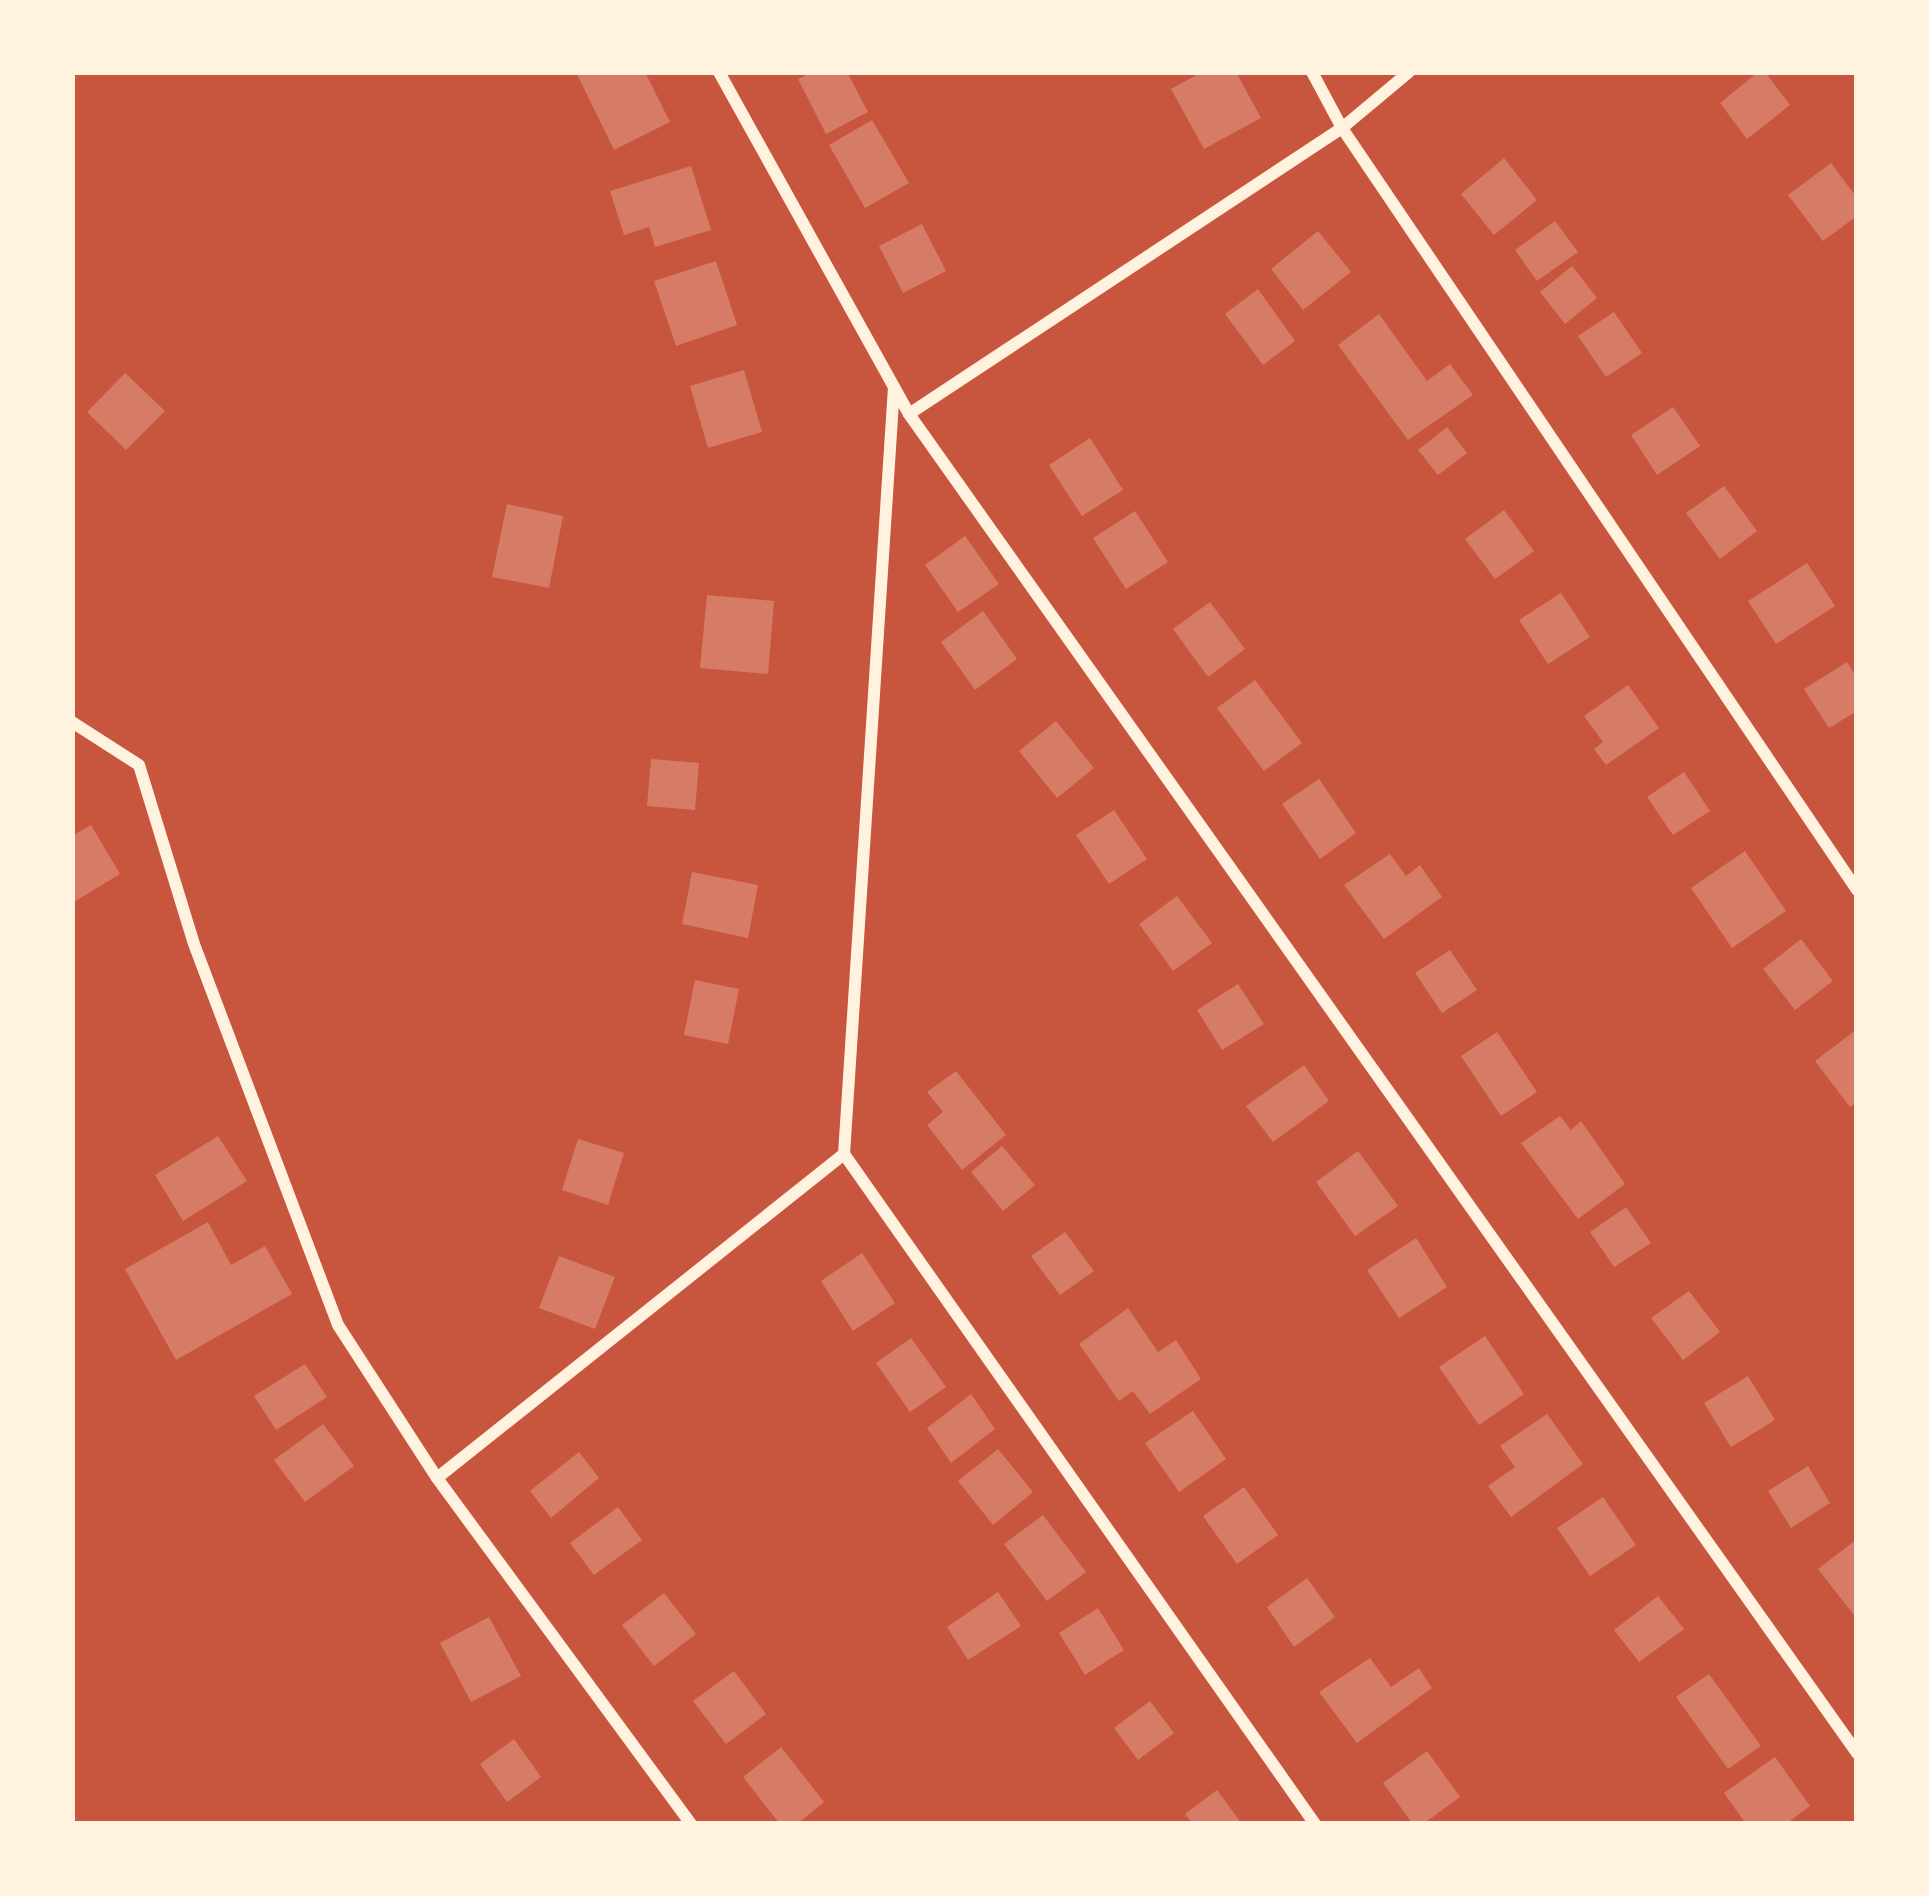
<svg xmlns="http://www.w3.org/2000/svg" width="1929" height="1896" viewBox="0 0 1929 1896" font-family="Lora,serif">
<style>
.building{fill:#d67c66}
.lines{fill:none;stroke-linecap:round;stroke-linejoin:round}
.minor{stroke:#fff3e0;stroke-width:12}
</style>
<rect width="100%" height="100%" fill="#c8553d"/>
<g class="building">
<path d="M576,72H645L670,122L614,150Z"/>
<path d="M813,72H847L868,112L826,134L798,79Z"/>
<path d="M1202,72H1236L1261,118L1204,149L1171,89Z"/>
<path d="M1758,72H1765L1790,105L1747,139L1720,103Z"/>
<path d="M872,120L909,183L865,208L829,145Z"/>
<path d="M1504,158L1537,200L1494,235L1461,194Z"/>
<path d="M1831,163L1857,198V216L1823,241L1788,195Z"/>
<path d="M691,166L711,230L655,247L649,227L624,235L610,191Z"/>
<path d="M1555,221L1578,252L1537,281L1515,250Z"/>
<path d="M922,224L946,271L903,293L879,246Z"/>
<path d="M1318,231L1351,272L1303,310L1271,269Z"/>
<path d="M716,261L737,325L676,346L654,281Z"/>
<path d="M1572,266L1597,298L1565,324L1540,292Z"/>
<path d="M1258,289L1295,341L1263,365L1225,314Z"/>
<path d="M1614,312L1642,353L1606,377L1578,336Z"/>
<path d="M1379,314L1427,381L1450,364L1473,395L1408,440L1338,345Z"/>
<path d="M744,370L762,432L708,448L690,386Z"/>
<path d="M125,373L165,411L126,450L87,412Z"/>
<path d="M1673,407L1700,446L1657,475L1631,435Z"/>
<path d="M1447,427L1467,453L1438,475L1418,450Z"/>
<path d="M1090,438L1123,490L1082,516L1049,465Z"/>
<path d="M1724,486L1757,531L1720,559L1686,513Z"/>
<path d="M507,504L563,516L549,588L492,577Z"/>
<path d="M1504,510L1534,551L1495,579L1465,539Z"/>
<path d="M1135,511L1168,562L1126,589L1093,538Z"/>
<path d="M965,536L999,584L958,612L925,565Z"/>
<path d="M1807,563L1835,606L1776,644L1748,601Z"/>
<path d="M1561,593L1590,637L1548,664L1519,620Z"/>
<path d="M707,595L774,601L768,674L700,668Z"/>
<path d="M1210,602L1245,649L1208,677L1173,629Z"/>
<path d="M983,611L1017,659L975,690L941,642Z"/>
<path d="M1847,662L1857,678V711L1829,728L1804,689Z"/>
<path d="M1255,680L1302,743L1264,771L1217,708Z"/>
<path d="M1628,685L1659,728L1606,765L1594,749L1603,742L1584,716Z"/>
<path d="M1056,721L1094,768L1057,798L1019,751Z"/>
<path d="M651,759L699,763L695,810L647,806Z"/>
<path d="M1684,772L1710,811L1673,835L1647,797Z"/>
<path d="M1319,779L1356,833L1320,859L1282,804Z"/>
<path d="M1114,810L1147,859L1109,884L1076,835Z"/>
<path d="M91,825L120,874L72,903V836Z"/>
<path d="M1745,851L1786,911L1732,948L1691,888Z"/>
<path d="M1390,854L1406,876L1420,865L1442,897L1384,939L1344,885Z"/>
<path d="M692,872L758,885L748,938L682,924Z"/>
<path d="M1177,896L1212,943L1173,971L1139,924Z"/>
<path d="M1801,939L1833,981L1795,1010L1763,969Z"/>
<path d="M1450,950L1477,990L1442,1013L1415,973Z"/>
<path d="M695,980L739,989L728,1044L684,1035Z"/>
<path d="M1238,984L1264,1024L1222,1050L1197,1010Z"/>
<path d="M1857,1029V1102L1850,1107L1815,1061Z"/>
<path d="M1497,1032L1537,1092L1501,1116L1461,1056Z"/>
<path d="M1304,1065L1329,1101L1273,1142L1246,1106Z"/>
<path d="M956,1071L1006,1135L962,1170L927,1125L943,1112L927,1092Z"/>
<path d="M1560,1116L1571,1130L1581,1121L1625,1184L1578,1219L1521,1143Z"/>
<path d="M218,1136L247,1181L183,1221L155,1175Z"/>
<path d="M578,1139L624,1153L608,1205L562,1190Z"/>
<path d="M1002,1146L1035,1185L1003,1211L971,1172Z"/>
<path d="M1358,1151L1398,1206L1355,1236L1316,1182Z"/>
<path d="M1626,1207L1651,1243L1614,1267L1590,1232Z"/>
<path d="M208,1222L231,1265L265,1246L292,1294L176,1360L125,1269Z"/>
<path d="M1065,1232L1094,1271L1060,1295L1031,1256Z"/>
<path d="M1416,1238L1447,1287L1399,1318L1367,1270Z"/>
<path d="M862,1253L895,1303L853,1331L821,1281Z"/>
<path d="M559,1256L615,1277L595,1329L539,1308Z"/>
<path d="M1689,1291L1720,1332L1683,1360L1651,1318Z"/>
<path d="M1128,1308L1158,1352L1176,1340L1201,1379L1150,1414L1133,1391L1119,1401L1079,1344Z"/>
<path d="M1485,1336L1524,1394L1479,1425L1439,1367Z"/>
<path d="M911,1338L946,1387L910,1412L876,1363Z"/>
<path d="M305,1364L327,1397L276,1430L254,1396Z"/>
<path d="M1748,1376L1775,1420L1731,1447L1704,1403Z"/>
<path d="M971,1394L995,1429L951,1463L927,1428Z"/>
<path d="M1193,1411L1226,1459L1179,1492L1145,1443Z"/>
<path d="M1547,1414L1583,1464L1511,1517L1488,1486L1515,1467L1500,1446Z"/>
<path d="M323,1424L354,1466L305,1502L274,1460Z"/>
<path d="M998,1449L1033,1492L993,1525L958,1481Z"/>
<path d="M579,1452L599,1478L551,1518L530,1491Z"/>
<path d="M1808,1466L1830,1503L1791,1528L1768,1491Z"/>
<path d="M1244,1487L1278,1535L1237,1564L1203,1516Z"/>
<path d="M1603,1497L1636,1545L1590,1576L1557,1528Z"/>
<path d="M618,1507L642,1540L594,1575L570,1543Z"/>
<path d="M1043,1515L1086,1572L1047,1601L1004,1544Z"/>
<path d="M1857,1539V1619L1818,1569Z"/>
<path d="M1307,1578L1335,1617L1294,1647L1267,1607Z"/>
<path d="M998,1592L1021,1626L968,1660L947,1627Z"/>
<path d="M664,1593L696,1634L654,1666L622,1625Z"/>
<path d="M1658,1596L1684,1629L1639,1662L1614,1630Z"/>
<path d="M1098,1608L1124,1650L1085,1675L1059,1633Z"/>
<path d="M489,1617L521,1676L471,1702L440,1643Z"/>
<path d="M1370,1658L1391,1687L1419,1668L1432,1688L1357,1743L1319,1692Z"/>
<path d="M734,1671L766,1714L726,1744L693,1701Z"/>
<path d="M1709,1674L1761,1746L1728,1769L1676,1697Z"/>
<path d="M1150,1701L1174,1733L1138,1760L1114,1728Z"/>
<path d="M514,1739L541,1777L507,1802L480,1764Z"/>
<path d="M781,1747L824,1802L797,1824H780L743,1777Z"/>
<path d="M1427,1751L1460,1797L1423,1824H1413L1383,1783Z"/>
<path d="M1775,1757L1810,1806L1786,1824H1746L1724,1793Z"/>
<path d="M1217,1790L1242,1824H1193L1185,1814Z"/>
</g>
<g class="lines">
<g class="minor">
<path d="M719,72L909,414L1857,1753"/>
<path d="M1312,72L1342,128L1857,890"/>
<path d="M909,414L1342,128L1409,72"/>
<path d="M72,722L139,765L194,944L338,1325L437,1478L691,1824"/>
<path d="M844,1154L1315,1824"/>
<path d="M437,1478L844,1154L894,387"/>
</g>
</g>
<rect width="1929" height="1896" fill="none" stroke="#fff3e0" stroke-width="150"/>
</svg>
